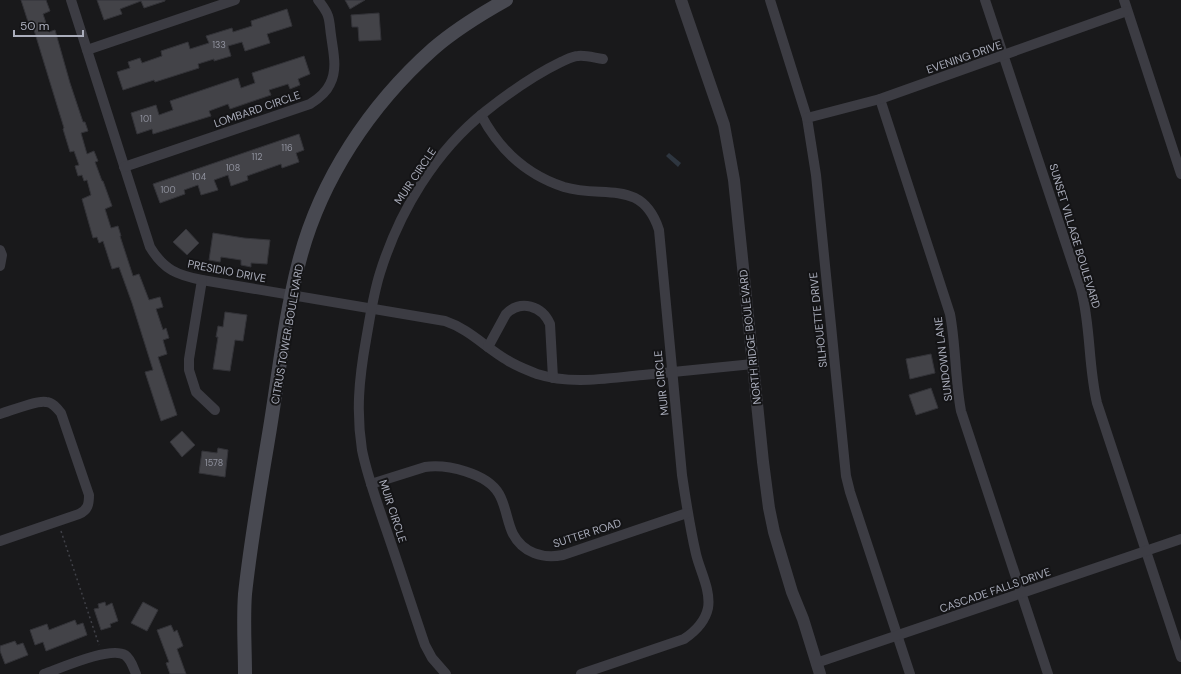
<svg xmlns="http://www.w3.org/2000/svg" width="1181" height="674" viewBox="0 0 1181 674" font-family="'DM Sans',sans-serif">
<style>
.water{fill:#2e3640}
.building{fill:#434348;stroke:#333338}
.lines{fill:none;stroke-linecap:round;stroke-linejoin:round}
.path{stroke:#404148;stroke-width:1.5;stroke-dasharray:2 3;stroke-linecap:butt}
.minor{stroke:#3c3c43;stroke-width:10}
.tertiary{stroke:#3c3c43;stroke-width:12}
.secondary{stroke:#484951;stroke-width:14}
.labels{text-anchor:middle;stroke-width:4;stroke-linejoin:round;paint-order:stroke}
.number-label{font-size:9px;fill:#91939f}
.street-label{font-size:11px;fill:#abaebc;stroke:#141416}
</style>
<rect width="100%" height="100%" fill="#19191b"/>
<path class="water" d="M669,153L681,163L678,167L666,156Z"/>
<g class="building">
<path d="M21,0H46L50,11L43,14L49,32L55,30L70,83L83,122H85L88,131L81,133L87,154L94,151L98,161L95,162L102,181H103L112,206L105,209L111,228L118,226L121,236H120L133,276L139,274L149,300L160,297L163,307L156,309L163,330L166,328L169,338L163,340L167,354L158,357L177,415L161,421L145,372L153,370L132,303L119,267L112,269L103,241L99,243L97,237L93,238L82,199L91,195L87,180L84,181L82,175L78,176L75,166L79,165L74,151L70,152L63,129L64,128L34,30L31,31Z"/>
<path d="M97,0H165V1L144,8L141,1L120,9L122,14L104,20Z"/>
<path d="M345,0H365L350,9Z"/>
<path d="M287,9L292,26L267,34L270,43L245,51L242,42L228,46L231,56L214,61V59L198,64L199,68L155,82L154,80L123,90L117,72L130,68L128,62L140,58L142,63L162,56L161,51L188,42L190,49L209,43L206,36L232,28L233,32L252,26L251,21Z"/>
<path d="M379,13L381,40L359,41L358,27H352L351,15Z"/>
<path d="M304,56L310,74L298,79L300,85L290,89L288,84L269,90L271,95L230,109L228,104L209,111L211,116L153,134L152,129L137,134L131,113L156,105L159,115L173,110L170,101L238,78L241,88L255,83L252,73Z"/>
<path d="M299,134L304,150L296,153L299,162L282,168L281,164L247,176L248,180L231,186L228,175L214,180L218,190L201,195L198,185L184,190L185,194L160,203L153,184Z"/>
<path d="M186,229L199,243L187,255L173,242Z"/>
<path d="M213,233L244,238L270,240L267,264L251,263V267L241,265V260L221,257L220,262L209,260Z"/>
<path d="M225,312L247,315L243,341L235,340L230,371L213,369L218,337H216L218,326L223,327Z"/>
<path d="M931,354L935,373L910,379L906,359Z"/>
<path d="M931,388L938,408L916,415L909,395Z"/>
<path d="M182,431L195,445L182,457L170,442Z"/>
<path d="M218,448L228,450L225,477L199,473L202,451L217,453Z"/>
<path d="M105,602L106,606L112,603L118,621L110,624L111,627L101,630L94,609L99,608L98,604Z"/>
<path d="M143,602L158,610L147,631L131,623Z"/>
<path d="M75,620L77,625L83,623L87,635L46,651L43,642L35,645L30,630L47,624L49,630Z"/>
<path d="M171,625L174,632L177,630L183,646L177,649L186,674H170L166,663L169,662L157,630Z"/>
<path d="M15,641L17,645L23,643L28,655L5,664L0,651V646Z"/>
</g>
<g class="lines">
<path class="path" d="M61,531L99,645"/>
<g class="minor">
<path d="M71,0L150,247C164,270 177,275 202,280L445,321C469,329 485,347 507,360C516,366 527,370 537,374C572,385 608,378 643,375C680,371 716,368 753,364"/>
<path d="M770,0L807,118L816,175L846,476L850,492L910,674"/>
<path d="M985,0L1081,289C1091,327 1088,365 1097,403L1181,657"/>
<path d="M1124,0L1181,174"/>
<path d="M87,50L235,0"/>
<path d="M880,99L950,314C956,346 955,379 961,411L1048,674"/>
<path d="M481,115C499,149 527,175 564,187C604,199 642,178 659,230L682,475C686,502 690,528 696,554C700,571 711,590 708,608C705,622 696,631 684,639L581,674"/>
<path d="M807,118L880,99L1127,11"/>
<path d="M124,167L310,104C318,99 326,93 330,84C338,69 333,51 331,35C330,29 330,22 328,16C326,10 322,5 318,0"/>
<path d="M0,250L2,255L0,266"/>
<path d="M202,280L189,359V370L196,392L215,410"/>
<path d="M488,347L506,314C521,299 542,306 550,324L553,378"/>
<path d="M0,414C10,411 37,400 46,402C52,402 57,408 61,413L89,495C89,504 88,510 79,514L0,541"/>
<path d="M371,484L425,467C447,464 487,473 499,494C506,506 507,522 513,534C523,553 543,559 563,555L687,513"/>
<path d="M816,663L1181,539"/>
<path d="M44,674C61,668 110,646 125,655C131,659 133,667 136,674"/>
<path d="M446,674L432,658L425,645C411,604 398,563 384,523C376,499 367,475 362,450C356,412 359,379 366,340C370,318 373,295 380,273C399,212 435,151 486,111C510,92 534,75 561,62C566,60 572,56 578,56C586,55 595,58 603,59"/>
</g>
<path class="tertiary" d="M681,0L724,125L734,180L763,462L769,508L774,532L792,592L803,619L820,674"/>
<path class="secondary" d="M245,674C245,648 243,620 245,594C251,538 261,483 270,428C279,373 285,316 299,262C320,180 370,105 433,49C455,30 481,14 506,0"/>
</g>
<g class="labels">
<g class="number-label">
<text x="219" y="48">133</text>
<text x="146" y="122">101</text>
<text x="287" y="151">116</text>
<text x="257" y="160">112</text>
<text x="233" y="171">108</text>
<text x="199" y="180">104</text>
<text x="168" y="193">100</text>
<text x="214" y="466">1578</text>
</g>
<g class="street-label">
<text transform="translate(964 57) rotate(-19)" y="4">EVENING DRIVE</text>
<text transform="translate(257 109) rotate(-19)" y="4">LOMBARD CIRCLE</text>
<text transform="translate(415 176) rotate(-56)" y="4">MUIR CIRCLE</text>
<text transform="translate(1075 236) rotate(73)" y="4">SUNSET VILLAGE BOULEVARD</text>
<text transform="translate(227 271) rotate(11)" y="4">PRESIDIO DRIVE</text>
<text transform="translate(818 320) rotate(-96)" y="4">SILHOUETTE DRIVE</text>
<text transform="translate(287 334) rotate(-80)" y="4">CITRUS TOWER BOULEVARD</text>
<text transform="translate(750 337) rotate(-96)" y="4">NORTH RIDGE BOULEVARD</text>
<text transform="translate(943 359) rotate(-97)" y="4">SUNDOWN LANE</text>
<text transform="translate(661 383) rotate(-96)" y="4">MUIR CIRCLE</text>
<text transform="translate(393 511) rotate(72)" y="4">MUIR CIRCLE</text>
<text transform="translate(587 533) rotate(-18)" y="4">SUTTER ROAD</text>
<text transform="translate(995 590) rotate(-19)" y="4">CASCADE FALLS DRIVE</text>
</g>
</g>
<path d="M14 30v6h69v-6" fill="none" stroke="#abaebc" stroke-width="2"/>
<text x="20" y="30" font-size="12" fill="#abaebc" stroke="#141416" stroke-width="3" paint-order="stroke">50 m</text>
</svg>
